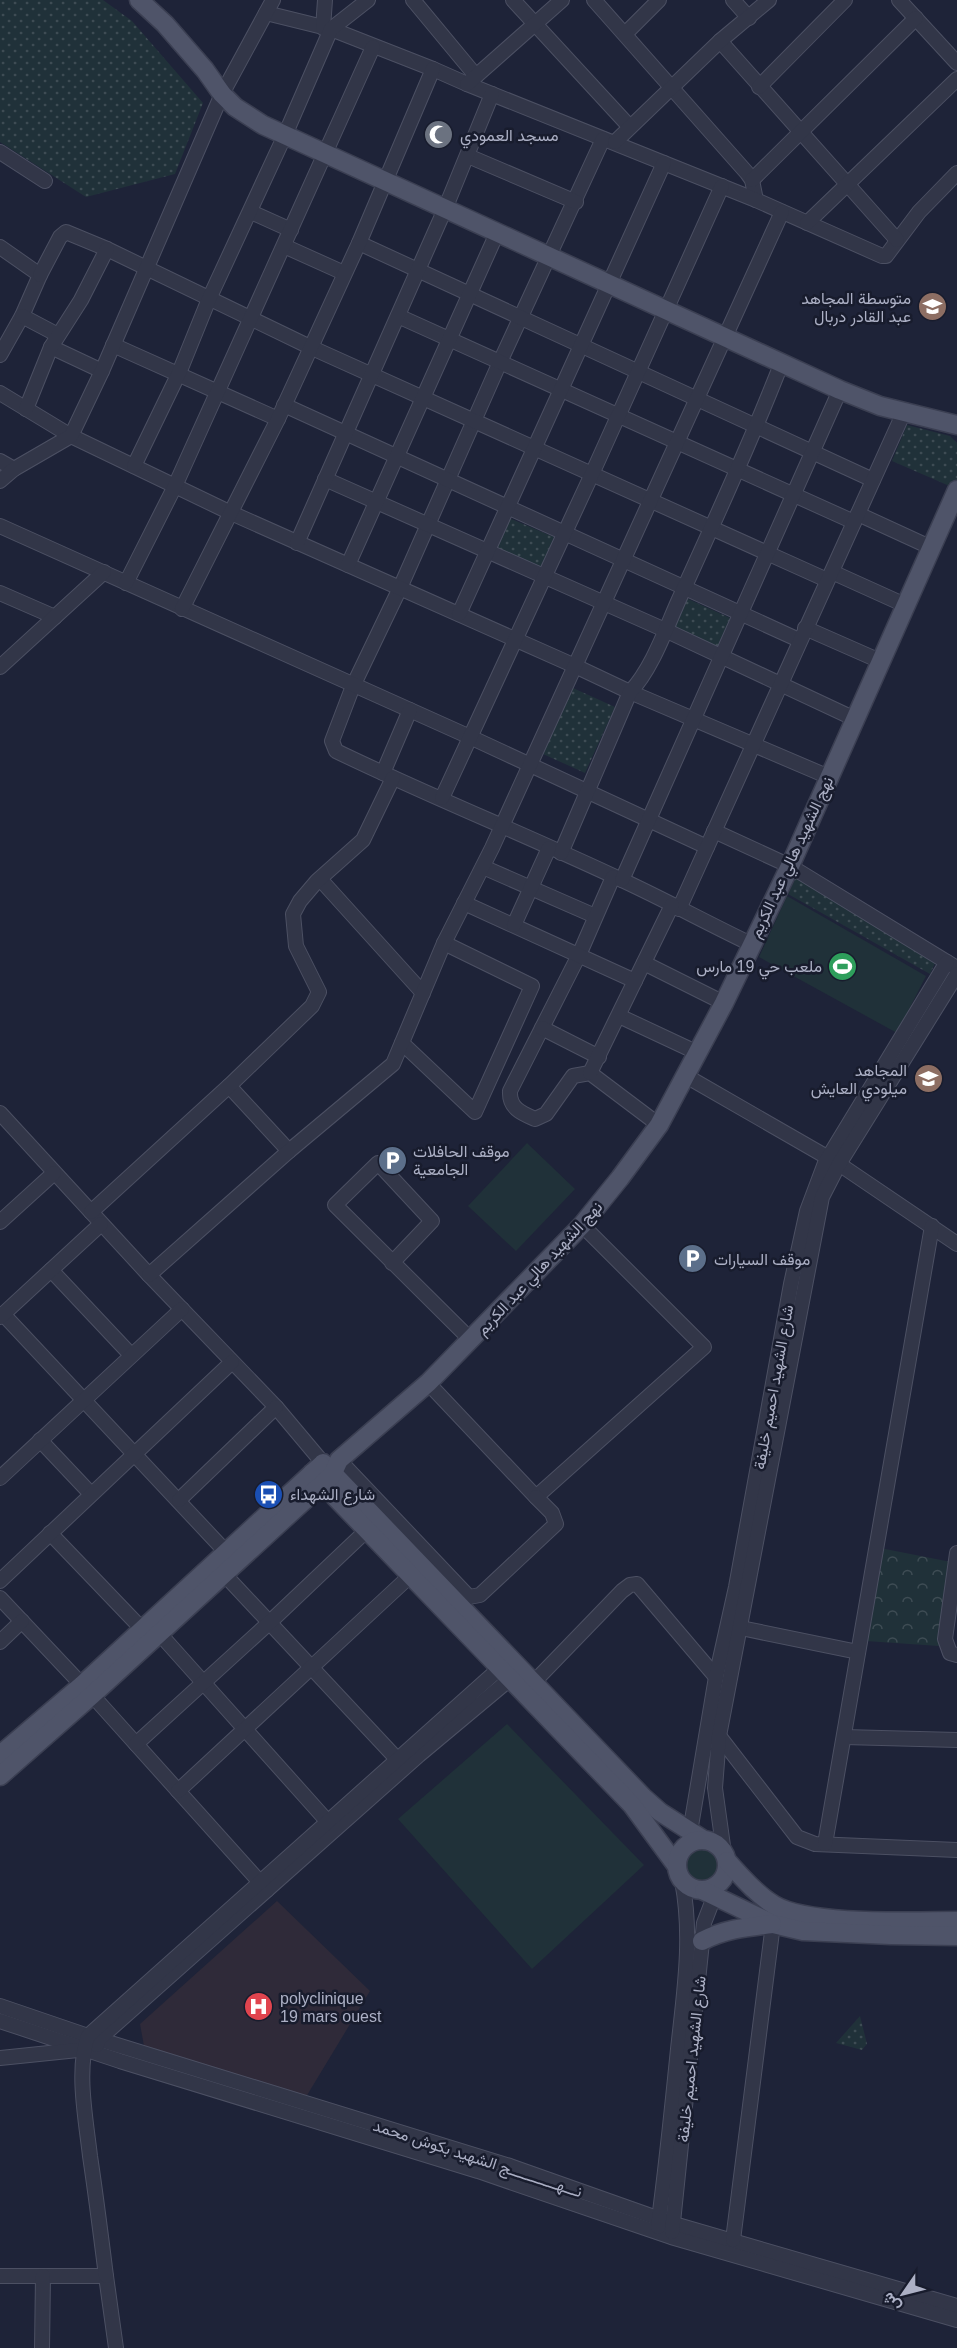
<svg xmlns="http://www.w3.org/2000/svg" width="957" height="2348" viewBox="0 0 957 2348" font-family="Helvetica,Vazirmatn,sans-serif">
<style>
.medical{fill:#2f2a39}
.grass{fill:url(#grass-dots)}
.park{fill:url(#park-crowns)}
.garden{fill:#203139}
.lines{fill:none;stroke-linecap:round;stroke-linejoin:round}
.minor-casing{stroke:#4c5063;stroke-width:16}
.major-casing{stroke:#3b3f52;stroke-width:21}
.minor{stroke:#323648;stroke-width:14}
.major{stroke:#4f5469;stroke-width:18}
.labels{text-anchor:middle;stroke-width:5;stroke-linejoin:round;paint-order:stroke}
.poi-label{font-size:16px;fill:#acb0c5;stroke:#181c2d;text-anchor:start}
.street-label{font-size:16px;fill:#acb0c5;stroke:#181c2d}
</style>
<defs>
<pattern id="grass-dots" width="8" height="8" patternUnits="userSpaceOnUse" patternTransform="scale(1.5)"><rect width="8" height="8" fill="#203139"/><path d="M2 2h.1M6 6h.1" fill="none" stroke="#3e4c54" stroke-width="1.8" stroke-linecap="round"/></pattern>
<pattern id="park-crowns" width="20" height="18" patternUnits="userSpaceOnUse" patternTransform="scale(1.5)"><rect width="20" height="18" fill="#203139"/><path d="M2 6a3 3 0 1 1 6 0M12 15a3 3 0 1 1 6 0" fill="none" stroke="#3e4c54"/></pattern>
</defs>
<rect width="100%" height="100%" fill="#1e2338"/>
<path class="medical" d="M277,1901L370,1991L306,2097L144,2046L140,2024Z"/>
<g class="grass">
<path d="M0,0H103L132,21L203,103L175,174L86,197L0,142Z"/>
<path d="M907,425L950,436L957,443V479L954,488L892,461Z"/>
<path d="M509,518L554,537L541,567L496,548Z"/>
<path d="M686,598L730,618L717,648L673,627Z"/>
<path d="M573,688L615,707L585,773L543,754Z"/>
<path d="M797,875L937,959L930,974L788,894Z"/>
<path d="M860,2016L867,2044L862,2050L836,2043Z"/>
</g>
<path class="park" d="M880,1548L951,1562L939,1646L866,1641Z"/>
<g class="garden">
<path d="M787,896L926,976L897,1033L759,957Z"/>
<path d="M527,1143L575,1189L516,1251L468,1206Z"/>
<path d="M507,1724L644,1865L532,1969L398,1819Z"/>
<circle cx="703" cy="1866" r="17"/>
</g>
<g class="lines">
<defs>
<g id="minor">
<path d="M413,0L476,76"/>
<path d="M513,0L629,126"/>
<path d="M594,0L747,173L752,180L756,200"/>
<path d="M733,0L749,18"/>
<path d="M899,0L957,63"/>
<path d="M266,13L331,29L433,69L467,84L756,200L882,256H886L919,212L957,173"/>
<path d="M323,28L325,0"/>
<path d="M625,34L659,0"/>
<path d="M720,41L897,240"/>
<path d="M467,84L562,0"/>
<path d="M759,87L845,0"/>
<path d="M603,139L500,362L400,588L353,686L332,741L336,751C431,797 529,836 624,881C667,901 709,924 751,944"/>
<path d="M615,142L720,41L769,0"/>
<path d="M0,152L45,181"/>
<path d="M468,156L576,202"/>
<path d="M752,180L916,18"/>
<path d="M251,212L291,230"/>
<path d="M807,223L957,79"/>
<path d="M359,243L873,480"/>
<path d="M284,246L344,273"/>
<path d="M0,247L40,275L22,316L0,355"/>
<path d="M40,275L60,237L66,232L107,249L310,347L827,580"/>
<path d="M22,316L58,335"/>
<path d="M398,316L854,522"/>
<path d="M113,345L278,419"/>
<path d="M51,347L102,371"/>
<path d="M0,393L71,436L229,512L575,666L630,692L829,777"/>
<path d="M284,405L799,640"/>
<path d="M26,409L51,347L81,300L107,249"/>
<path d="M0,461L14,469"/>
<path d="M134,466L179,373L209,299L285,135L331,29L368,0"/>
<path d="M325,479L665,630L855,719"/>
<path d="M0,481L14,469L71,436L102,371L222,94L273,0"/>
<path d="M858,514L932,548"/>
<path d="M0,526L470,737L707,847"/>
<path d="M297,543L445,209L492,94"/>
<path d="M348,565L497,233"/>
<path d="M832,572L905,605"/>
<path d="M126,583L175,486L373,47"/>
<path d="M0,593L55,617"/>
<path d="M182,609L278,419L359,243L433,69"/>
<path d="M459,614L664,163"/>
<path d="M805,628L880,661"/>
<path d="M0,667L104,572"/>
<path d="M383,773L410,710"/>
<path d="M442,798L592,474L722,186"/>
<path d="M714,831L790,866L955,967"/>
<path d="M561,853L630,692C653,668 667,625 681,595C716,518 751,441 782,362"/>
<path d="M483,867L595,916"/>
<path d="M613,877L579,955L510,1091C509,1108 521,1113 535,1119L546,1114L573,1076L590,1073L659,1125"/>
<path d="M320,879L423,993"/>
<path d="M622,880L840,390"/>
<path d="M464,903L635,981"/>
<path d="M679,909L904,412"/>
<path d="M514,925L549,848"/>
<path d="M644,963L724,1003"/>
<path d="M619,1016L698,1053"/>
<path d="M542,1028L599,1057"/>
<path d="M402,1043L475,1112L532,986L444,943"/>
<path d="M590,1073L672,905"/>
<path d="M686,1076L839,1164L957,1244"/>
<path d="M229,1086L289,1151"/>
<path d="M0,1113L149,1275L276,1407L323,1463"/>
<path d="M91,1212L229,1086L312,1006L319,992L296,946L293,914L300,901L317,881L363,840L393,778"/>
<path d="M0,1222L54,1173"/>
<path d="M392,1263L432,1221L378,1163L335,1205L471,1340"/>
<path d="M51,1270L131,1355"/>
<path d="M149,1275L289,1151L393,1064L444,943L492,848L782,212"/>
<path d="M3,1314L226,1552"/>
<path d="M0,1317L101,1224"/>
<path d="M428,1383L536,1497L704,1347L582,1225"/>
<path d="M40,1440L91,1494"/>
<path d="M339,1460L469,1597L480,1595L556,1524L552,1513L536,1497"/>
<path d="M0,1478L182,1309"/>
<path d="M179,1500L276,1407"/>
<path d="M50,1533L142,1629"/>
<path d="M957,1553L945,1639L950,1653L957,1655"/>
<path d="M224,1574L397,1759"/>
<path d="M0,1581L232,1362"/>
<path d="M0,1598L82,1685"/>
<path d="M741,1628L858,1652"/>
<path d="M159,1633L328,1822"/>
<path d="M0,1642L22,1621"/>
<path d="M533,1683L622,1591L630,1585L637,1584L716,1677"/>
<path d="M92,1695L267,1890"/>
<path d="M719,1736L797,1837L815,1844L957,1850"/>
<path d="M844,1737L957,1740"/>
<path d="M136,1744L270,1622L366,1531"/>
<path d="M178,1791L410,1576"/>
<path d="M688,1844L716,1677L736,1587L791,1284L807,1211L825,1163L947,962"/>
<path d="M825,1844L932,1226"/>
<path d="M724,1853L715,1788L719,1736L822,1197L839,1164L957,974"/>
<path d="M0,2006L88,2036L510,2166L674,2224L957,2306"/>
<path d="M0,2021L120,2061L478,2171L671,2237L957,2320"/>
<path d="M97,2045L99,2039L419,1755L510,1679"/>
<path d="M0,2058L78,2050"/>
<path d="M658,2227C666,2168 672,2109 678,2049C684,1993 693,1937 682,1881"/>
<path d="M672,2232L704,1923L719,1884"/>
<path d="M733,2240L773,1924"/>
<path d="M0,2276H106L116,2348"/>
<path d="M106,2276C101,2236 96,2196 90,2156C86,2120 76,2070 88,2036C226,1914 362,1790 500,1668"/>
<path d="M42,2348L43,2276"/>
</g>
<g id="major">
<path d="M139,0L165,24L205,70L222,94L235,107L263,125L840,390L880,406L957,425"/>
<path d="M323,1463L643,1797L660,1812L704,1840"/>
<path d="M312,1473L632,1805L676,1865"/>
<path d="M0,1755L82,1685L321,1465"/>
<path d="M0,1776L92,1695L332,1475L339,1460L428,1383L582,1225L620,1178L659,1125L724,1003L790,866L957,490"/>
<circle cx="702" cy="1865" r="25"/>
<path d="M727,1861C741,1876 756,1894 774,1905C809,1926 914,1921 957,1921"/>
<path d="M704,1891L773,1924L803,1931L891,1935L957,1936"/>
<path d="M702,1941C725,1929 747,1927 772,1924"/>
</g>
</defs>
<use href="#minor" class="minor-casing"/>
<use href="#major" class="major-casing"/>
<use href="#minor" class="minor"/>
<use href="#major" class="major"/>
</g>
<defs>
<symbol id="mosque-disc" viewBox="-11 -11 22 22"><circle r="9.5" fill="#6b7280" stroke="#181c2d"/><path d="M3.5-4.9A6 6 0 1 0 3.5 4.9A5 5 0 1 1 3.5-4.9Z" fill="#fff"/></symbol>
<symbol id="school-disc" viewBox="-11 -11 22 22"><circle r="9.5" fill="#8d6e63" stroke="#181c2d"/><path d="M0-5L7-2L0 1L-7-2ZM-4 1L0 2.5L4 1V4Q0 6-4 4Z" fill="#fff"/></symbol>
<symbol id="stadium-disc" viewBox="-11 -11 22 22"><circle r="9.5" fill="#2e9e5b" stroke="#181c2d"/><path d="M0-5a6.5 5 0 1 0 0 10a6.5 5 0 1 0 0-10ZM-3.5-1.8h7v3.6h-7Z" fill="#fff"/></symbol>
<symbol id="parking-disc" viewBox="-11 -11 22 22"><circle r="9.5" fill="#5c6f8a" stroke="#181c2d"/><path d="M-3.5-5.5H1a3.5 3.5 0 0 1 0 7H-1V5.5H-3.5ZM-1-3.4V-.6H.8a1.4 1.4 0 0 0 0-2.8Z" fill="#fff"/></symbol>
<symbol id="bus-disc" viewBox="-11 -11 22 22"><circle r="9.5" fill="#1a4fb4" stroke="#181c2d"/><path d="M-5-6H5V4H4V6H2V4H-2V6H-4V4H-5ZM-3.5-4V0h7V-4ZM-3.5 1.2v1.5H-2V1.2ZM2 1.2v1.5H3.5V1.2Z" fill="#fff"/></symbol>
<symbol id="hospital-disc" viewBox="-11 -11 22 22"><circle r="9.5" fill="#e0444e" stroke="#181c2d"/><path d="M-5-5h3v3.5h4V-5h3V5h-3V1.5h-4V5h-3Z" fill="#fff"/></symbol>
</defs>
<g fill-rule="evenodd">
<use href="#mosque-disc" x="422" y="118" width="33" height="33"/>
<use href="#school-disc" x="916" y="290" width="33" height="33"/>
<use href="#stadium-disc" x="826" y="950" width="33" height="33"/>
<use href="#school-disc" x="912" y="1062" width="33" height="33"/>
<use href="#parking-disc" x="376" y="1144" width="33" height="33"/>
<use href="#parking-disc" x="676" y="1242" width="33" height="33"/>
<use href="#bus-disc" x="252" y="1478" width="33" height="33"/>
<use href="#hospital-disc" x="242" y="1990" width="33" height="33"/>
</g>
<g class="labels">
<g class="poi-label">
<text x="460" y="141">مسجد العمودي</text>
<text x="911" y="304" text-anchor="end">متوسطة المجاهد<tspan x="911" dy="18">عبد القادر دربال</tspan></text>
<text x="822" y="972" text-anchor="end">ملعب حي 19 مارس</text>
<text x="907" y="1076" text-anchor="end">المجاهد<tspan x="907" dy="18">ميلودي العايش</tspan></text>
<text x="413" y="1157">موقف الحافلات<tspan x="413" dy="18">الجامعية</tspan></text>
<text x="714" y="1265">موقف السيارات</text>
<text x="290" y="1500">شارع الشهداء</text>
<text x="280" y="2004">polyclinique<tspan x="280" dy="18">19 mars ouest</tspan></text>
</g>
<g class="street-label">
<text transform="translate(791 857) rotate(-65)" y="6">نهج الشهيد هالي عبد الكريم</text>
<text transform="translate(539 1268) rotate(-47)" y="6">نهج الشهيد هالي عبد الكريم</text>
<text transform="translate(773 1387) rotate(-80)" y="6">شارع الشهيد احميم خليفة</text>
<text transform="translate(691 2059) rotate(-84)" y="6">شارع الشهيد احميم خليفة</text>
<text transform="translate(478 2158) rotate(18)" y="6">نـــهـــــــــــج الشهيد بكوش محمد</text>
</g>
</g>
<g transform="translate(903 2294) rotate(235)" stroke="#181c2d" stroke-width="4.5" paint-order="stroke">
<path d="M0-4.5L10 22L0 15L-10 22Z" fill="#acb0c5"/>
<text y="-9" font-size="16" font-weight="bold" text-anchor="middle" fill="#acb0c5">ش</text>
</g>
</svg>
